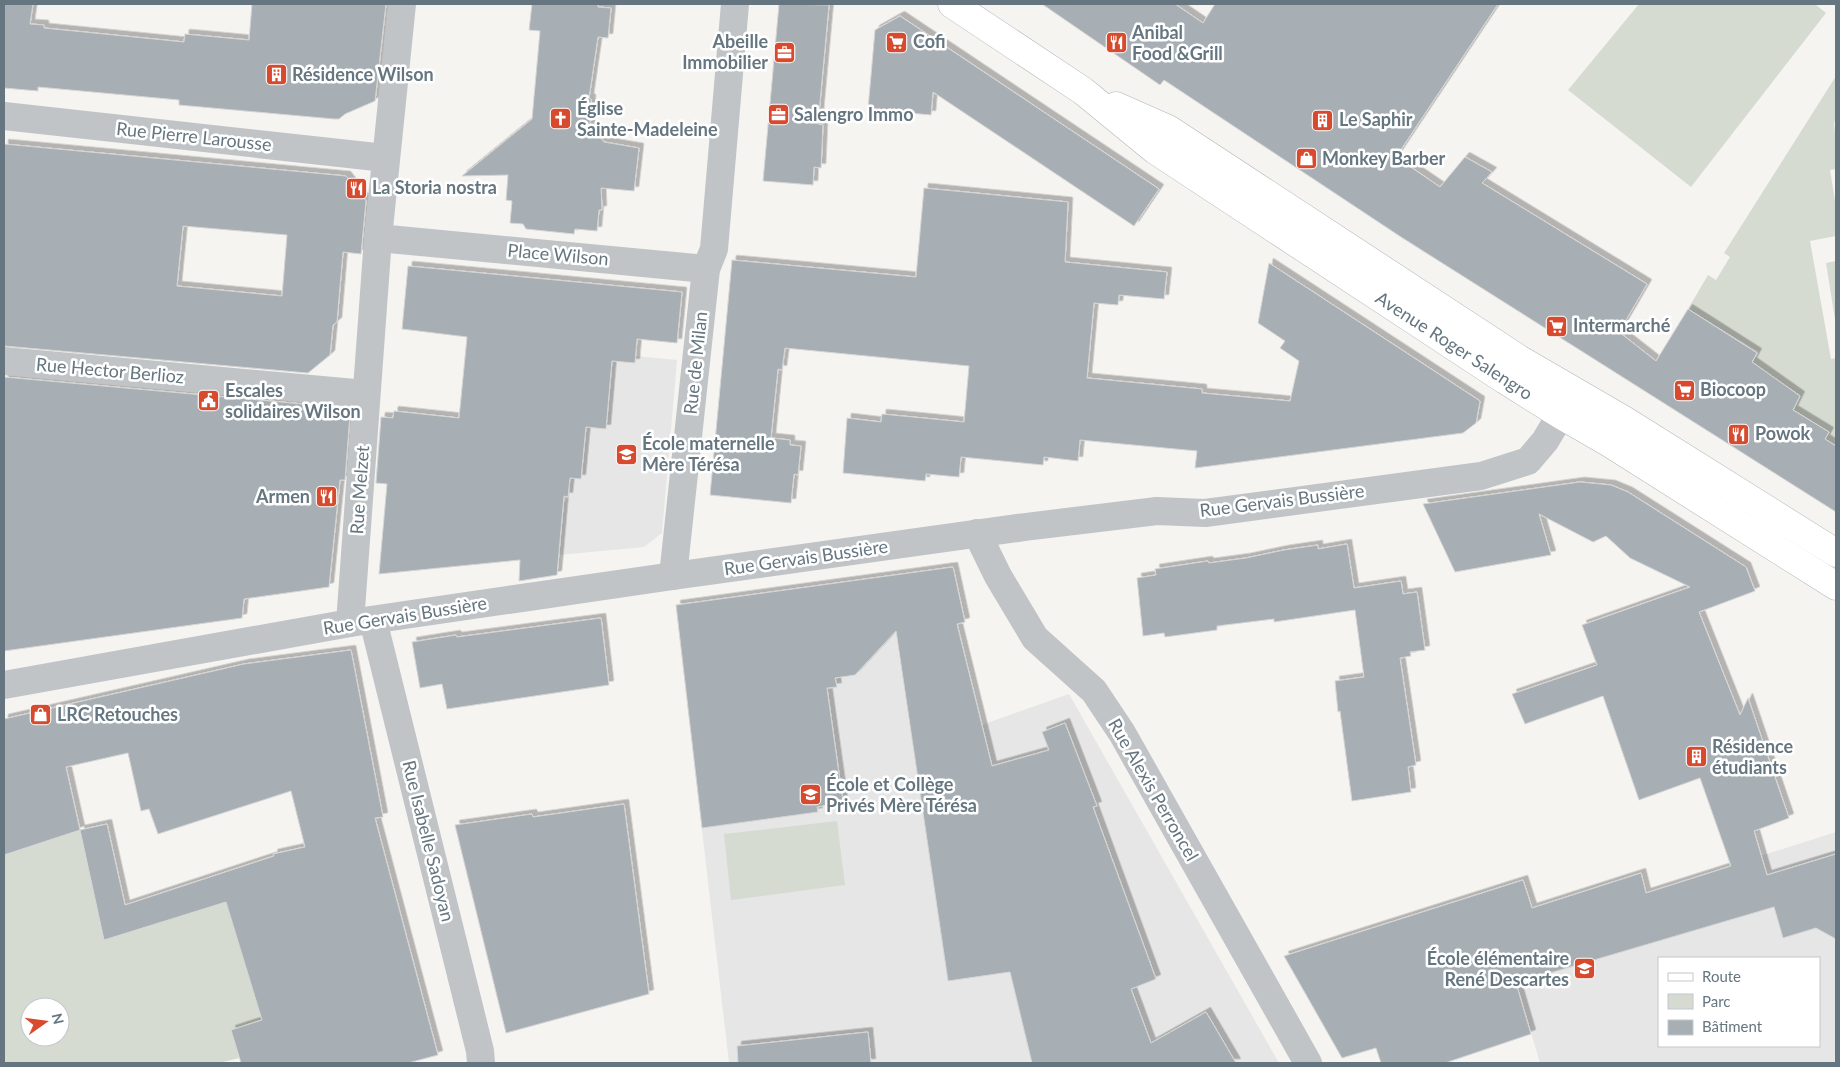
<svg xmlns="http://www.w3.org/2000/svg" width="1840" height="1067" viewBox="0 0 1840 1067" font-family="Lato,sans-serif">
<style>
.built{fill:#e5e6e5;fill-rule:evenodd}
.green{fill:#d6dbd2;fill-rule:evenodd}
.building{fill:#a7afb4;stroke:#d6d6d4;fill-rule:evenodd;filter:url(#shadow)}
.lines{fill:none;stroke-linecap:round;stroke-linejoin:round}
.major-casing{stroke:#b1b6b9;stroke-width:29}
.minor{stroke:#c0c4c7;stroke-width:28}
.major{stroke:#fff;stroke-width:28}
.labels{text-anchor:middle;stroke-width:5;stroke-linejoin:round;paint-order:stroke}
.poi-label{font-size:18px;font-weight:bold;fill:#657680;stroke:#fff;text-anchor:start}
.street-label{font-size:18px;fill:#657680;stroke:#fff}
</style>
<defs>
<filter id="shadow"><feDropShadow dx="4.5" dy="-4.5" stdDeviation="0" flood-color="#0004"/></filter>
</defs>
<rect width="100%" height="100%" fill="#f5f4f1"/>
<g class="built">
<path d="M636,356L677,360L662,533L644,547L559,555L564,504L568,497L570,478L581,479L586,427L606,429L612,361L635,363Z"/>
<path d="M887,576L948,981L1010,972L959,733L1069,694L1279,1063H729L676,605Z"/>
<path d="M1836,832V1063H1540L1503,938ZM1659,958H1819V1046H1659Z"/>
</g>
<g class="green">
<path d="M1639,4H1815L1826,13L1691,187L1568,90Z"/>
<path d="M1836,76V119L1834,123L1836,142V169L1830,170L1836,207V236L1810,241L1831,359L1836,358V446L1825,439L1829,432L1793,410L1800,395L1786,386L1742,379L1759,352L1688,309L1708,275L1716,280L1730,257L1724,253Z"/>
<path d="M1836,261V326L1826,263Z"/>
<path d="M837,821L845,885L731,900L724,834Z"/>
<path d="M80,830L104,940L226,902L274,1017L232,1030L239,1058L219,1063H4V855ZM30,1007H60V1037H30Z"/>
</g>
<g class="building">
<path d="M4,4H33L30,24L44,25V28L184,42L185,34L249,40L252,4H386L375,101L345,114L339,119H334L179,105V100L38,87V91L4,88Z"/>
<path d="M532,4H598V7L611,8L608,38L598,37L589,98L591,99L590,125L604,142L639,148L634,191L601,188L602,210H599L597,231L575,229L574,234L526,229L523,224L510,223L512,201L506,200L508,175L462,176L532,119L540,31L529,30Z"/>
<path d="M779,4L829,5L818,124L823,125L821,168L814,167L813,185L763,181Z"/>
<path d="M1042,4H1175L1203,23L1215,4H1498L1396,157L1440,187L1465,157L1492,172L1482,183L1647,284L1619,332L1656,361L1688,309L1757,353L1752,362L1800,396L1793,410L1829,432L1825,439L1836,446V512L1401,237L1164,80L1160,85Z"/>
<path d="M900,16L1159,189L1134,226L933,92L931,115L868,109L875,30Z"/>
<path d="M4,144L346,176L366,201L361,254L343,252L337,322L333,325L330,355L308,373L4,346ZM183,226L287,235L282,296L177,286Z"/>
<path d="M924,188L1068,202L1065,262L1167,272L1164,299L1119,295L1118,305L1094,303L1087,378L1202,389V393L1290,401L1299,361L1280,348L1285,341L1258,323L1269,263L1480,401L1476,423L1463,433L1195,468L1197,451L1080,440L1078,461L1044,457L1043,465L961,457L959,477L926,474L925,481L843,473L847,418L881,422L882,414L964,422L969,366L785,348L782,370L778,369L771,438L790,440V445L801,446L798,475L794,474L791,503L710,495L732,260L916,277Z"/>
<path d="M408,266L682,292L677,343L637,339L635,363L612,361L606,429L586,427L581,479L570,478L568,497L564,496L557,575L519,581L520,560L379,574L387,484L376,483L381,417L393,418L394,411L459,418L467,337L402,329Z"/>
<path d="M4,377L303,404V410L350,414L345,480H340L329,587L244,599L242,618L4,651Z"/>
<path d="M1580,482L1611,485L1628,492L1746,567L1755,591L1699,612L1740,715L1748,698L1789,818L1754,831L1767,875L1836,854V939L1816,928L1783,938L1774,907L1516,983L1531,1034L1445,1063H1381L1376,1048L1342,1058L1284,956L1523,880L1532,908L1641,873L1646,893L1731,866L1700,778L1639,800L1603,696L1525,724L1512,694L1597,665L1582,625L1690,587L1630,558L1606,536L1593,542L1539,514L1551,555L1455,572L1423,504Z"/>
<path d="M1347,544L1354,588L1401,581L1403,594L1417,592L1425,650L1410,652L1411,656L1400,658L1416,765L1408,767L1411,792L1352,801L1340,711L1338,712L1335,681L1364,677L1355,610L1274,622V619L1217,626V630L1165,637L1164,633L1143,636L1137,578L1156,575L1155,569L1208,561L1209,563L1246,558L1284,550L1318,545V549Z"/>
<path d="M953,567L965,622L957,624L992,766L1049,750L1042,732L1065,723L1097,806L1093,807L1156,979L1131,989L1151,1043L1206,1012L1236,1063H1032L1010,972L948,981L896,631L855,675L835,678L837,687L827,688L843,802L817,807L818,812L702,828L676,605Z"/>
<path d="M601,618L609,685L447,709L442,684L420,688L412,642L456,635L457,637Z"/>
<path d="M351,650L383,817L375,818L438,1055L408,1063H241L231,1030L262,1020L226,902L104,940L80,830L4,855V719L244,664ZM128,753L141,811L149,809L158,834L291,791L305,847L273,854L274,856L125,905L107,824L80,830L66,767Z"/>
<path d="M624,804L649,994L506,1033L455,825L532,814L533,817Z"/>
<path d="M868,1032L871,1063H738L737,1046Z"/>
</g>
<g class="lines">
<defs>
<g id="major">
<path d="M952,4L1083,91L1155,150L1505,380L1561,415L1611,444L1836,586"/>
<path d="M1116,106L1168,129L1519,359L1624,420L1836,553"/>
</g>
</defs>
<use href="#major" class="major-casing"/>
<g class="minor">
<path d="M4,116L385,158"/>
<path d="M378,238L706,269"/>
<path d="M4,361L366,394"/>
<path d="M977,533L998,576L1035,638L1094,691L1122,733L1308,1063"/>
<path d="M673,576L706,269L714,249L735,4"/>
<path d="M373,620L480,1051L481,1063"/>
<path d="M350,623L378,238L402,4"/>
<path d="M4,685L350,623L673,576L1025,527L1157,511L1205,513L1481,476L1528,461L1545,441L1572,396"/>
</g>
<use href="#major" class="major"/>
</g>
<defs>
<symbol id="supermarket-square" viewBox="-11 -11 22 22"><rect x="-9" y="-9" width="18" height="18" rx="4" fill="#d84a2d" stroke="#fff"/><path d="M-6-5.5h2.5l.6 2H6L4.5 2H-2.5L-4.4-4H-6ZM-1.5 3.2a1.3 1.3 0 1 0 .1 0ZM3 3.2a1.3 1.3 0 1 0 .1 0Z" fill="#fff"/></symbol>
<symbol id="restaurant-square" viewBox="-11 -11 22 22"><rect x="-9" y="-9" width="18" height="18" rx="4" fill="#d84a2d" stroke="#fff"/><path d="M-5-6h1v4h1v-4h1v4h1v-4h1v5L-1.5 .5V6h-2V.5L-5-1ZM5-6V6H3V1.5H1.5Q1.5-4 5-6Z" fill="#fff"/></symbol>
<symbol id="office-square" viewBox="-11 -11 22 22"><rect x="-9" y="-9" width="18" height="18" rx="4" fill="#d84a2d" stroke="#fff"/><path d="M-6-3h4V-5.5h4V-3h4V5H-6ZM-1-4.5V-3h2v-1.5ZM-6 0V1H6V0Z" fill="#fff"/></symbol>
<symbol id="building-square" viewBox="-11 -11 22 22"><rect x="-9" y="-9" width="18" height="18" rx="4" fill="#d84a2d" stroke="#fff"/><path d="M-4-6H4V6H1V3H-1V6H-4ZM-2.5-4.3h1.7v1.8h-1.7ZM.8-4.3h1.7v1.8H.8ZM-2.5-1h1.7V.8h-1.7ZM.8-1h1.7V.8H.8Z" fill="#fff"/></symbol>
<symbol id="church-square" viewBox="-11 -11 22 22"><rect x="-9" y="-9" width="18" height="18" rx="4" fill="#d84a2d" stroke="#fff"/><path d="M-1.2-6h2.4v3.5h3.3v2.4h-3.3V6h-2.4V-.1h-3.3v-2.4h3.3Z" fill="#fff"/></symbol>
<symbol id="shop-square" viewBox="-11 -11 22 22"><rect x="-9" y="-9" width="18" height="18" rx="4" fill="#d84a2d" stroke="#fff"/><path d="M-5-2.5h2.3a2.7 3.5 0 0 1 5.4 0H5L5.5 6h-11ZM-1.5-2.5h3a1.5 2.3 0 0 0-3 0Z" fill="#fff"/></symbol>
<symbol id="civic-square" viewBox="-11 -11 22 22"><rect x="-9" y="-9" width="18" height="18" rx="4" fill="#d84a2d" stroke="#fff"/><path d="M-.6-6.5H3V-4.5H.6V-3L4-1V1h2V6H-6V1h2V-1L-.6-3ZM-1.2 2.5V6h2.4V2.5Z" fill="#fff"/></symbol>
<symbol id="school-square" viewBox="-11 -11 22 22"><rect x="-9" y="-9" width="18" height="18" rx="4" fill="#d84a2d" stroke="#fff"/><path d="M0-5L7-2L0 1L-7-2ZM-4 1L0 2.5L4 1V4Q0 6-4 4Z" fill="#fff"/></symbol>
</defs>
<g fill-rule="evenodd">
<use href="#supermarket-square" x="884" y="30" width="25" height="25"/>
<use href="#restaurant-square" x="1104" y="30" width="25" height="25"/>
<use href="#office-square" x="772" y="40" width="25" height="25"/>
<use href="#building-square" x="264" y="62" width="25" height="25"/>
<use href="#office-square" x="766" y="102" width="25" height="25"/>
<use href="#church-square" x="548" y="106" width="25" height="25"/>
<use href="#building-square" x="1310" y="108" width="25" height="25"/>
<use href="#shop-square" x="1294" y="146" width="25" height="25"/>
<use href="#restaurant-square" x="344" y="176" width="25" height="25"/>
<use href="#supermarket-square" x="1544" y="314" width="25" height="25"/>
<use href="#supermarket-square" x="1672" y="378" width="25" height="25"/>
<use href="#civic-square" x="196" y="388" width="25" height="25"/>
<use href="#restaurant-square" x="1726" y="422" width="25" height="25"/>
<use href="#school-square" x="614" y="442" width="25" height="25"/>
<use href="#restaurant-square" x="314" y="484" width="25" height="25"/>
<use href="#shop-square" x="28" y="702" width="25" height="25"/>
<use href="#building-square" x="1684" y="744" width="25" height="25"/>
<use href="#school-square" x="798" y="782" width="25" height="25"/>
<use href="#school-square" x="1572" y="956" width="25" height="25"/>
</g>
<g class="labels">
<g class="poi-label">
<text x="1132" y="39">Anibal<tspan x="1132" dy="21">Food &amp;Grill</tspan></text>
<text x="768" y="48" text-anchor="end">Abeille<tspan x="768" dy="21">Immobilier</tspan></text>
<text x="913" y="48">Cofi</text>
<text x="292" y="81">Résidence Wilson</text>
<text x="577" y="115">Église<tspan x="577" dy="21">Sainte-Madeleine</tspan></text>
<text x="794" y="121">Salengro Immo</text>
<text x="1339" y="126">Le Saphir</text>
<text x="1322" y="165">Monkey Barber</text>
<text x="372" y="194">La Storia nostra</text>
<text x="1573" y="332">Intermarché</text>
<text x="1700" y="396">Biocoop</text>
<text x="225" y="397">Escales<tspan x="225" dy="21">solidaires Wilson</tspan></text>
<text x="1755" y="440">Powok</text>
<text x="642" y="450">École maternelle<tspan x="642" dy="21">Mère Térésa</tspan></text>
<text x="310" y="503" text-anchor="end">Armen</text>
<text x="57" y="721">LRC Retouches</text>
<text x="1712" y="753">Résidence<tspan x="1712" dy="21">étudiants</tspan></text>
<text x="826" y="791">École et Collège<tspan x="826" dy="21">Privés Mère Térésa</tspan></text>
<text x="1569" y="965" text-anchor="end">École élémentaire<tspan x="1569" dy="21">René Descartes</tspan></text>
</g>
<g class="street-label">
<text transform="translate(194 137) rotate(6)" y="6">Rue Pierre Larousse</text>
<text transform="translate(558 255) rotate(5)" y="6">Place Wilson</text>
<text transform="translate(1454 346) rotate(33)" y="6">Avenue Roger Salengro</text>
<text transform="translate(696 363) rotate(-84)" y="6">Rue de Milan</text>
<text transform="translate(110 371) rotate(5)" y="6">Rue Hector Berlioz</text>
<text transform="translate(360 490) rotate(-86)" y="6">Rue Melzet</text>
<text transform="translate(1282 501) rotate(-7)" y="6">Rue Gervais Bussière</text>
<text transform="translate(806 558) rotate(-8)" y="6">Rue Gervais Bussière</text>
<text transform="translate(405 616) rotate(-9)" y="6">Rue Gervais Bussière</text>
<text transform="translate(1153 790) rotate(60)" y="6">Rue Alexis Perroncel</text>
<text transform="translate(428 841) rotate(76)" y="6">Rue Isabelle Sadoyan</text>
</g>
</g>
<rect width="1840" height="1067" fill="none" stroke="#657680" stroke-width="10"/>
<rect x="1658" y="957" width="162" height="90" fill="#ffffff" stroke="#c1c8cc"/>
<rect x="1668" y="973" width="25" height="8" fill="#ffffff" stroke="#c1c8cc"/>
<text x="1702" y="982" font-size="15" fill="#657680">Route</text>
<rect x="1668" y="994" width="25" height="15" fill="#d6dbd2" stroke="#c1c8cc"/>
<text x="1702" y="1007" font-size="15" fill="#657680">Parc</text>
<rect x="1668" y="1020" width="25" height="15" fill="#a7afb4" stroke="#c1c8cc"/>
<text x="1702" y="1032" font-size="15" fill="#657680">Bâtiment</text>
<g transform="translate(45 1022) rotate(76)"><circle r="24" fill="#ffffff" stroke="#c1c8cc"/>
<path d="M0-4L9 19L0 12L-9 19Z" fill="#d84a2d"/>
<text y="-8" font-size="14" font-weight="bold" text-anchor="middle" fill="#657680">N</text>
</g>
</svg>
